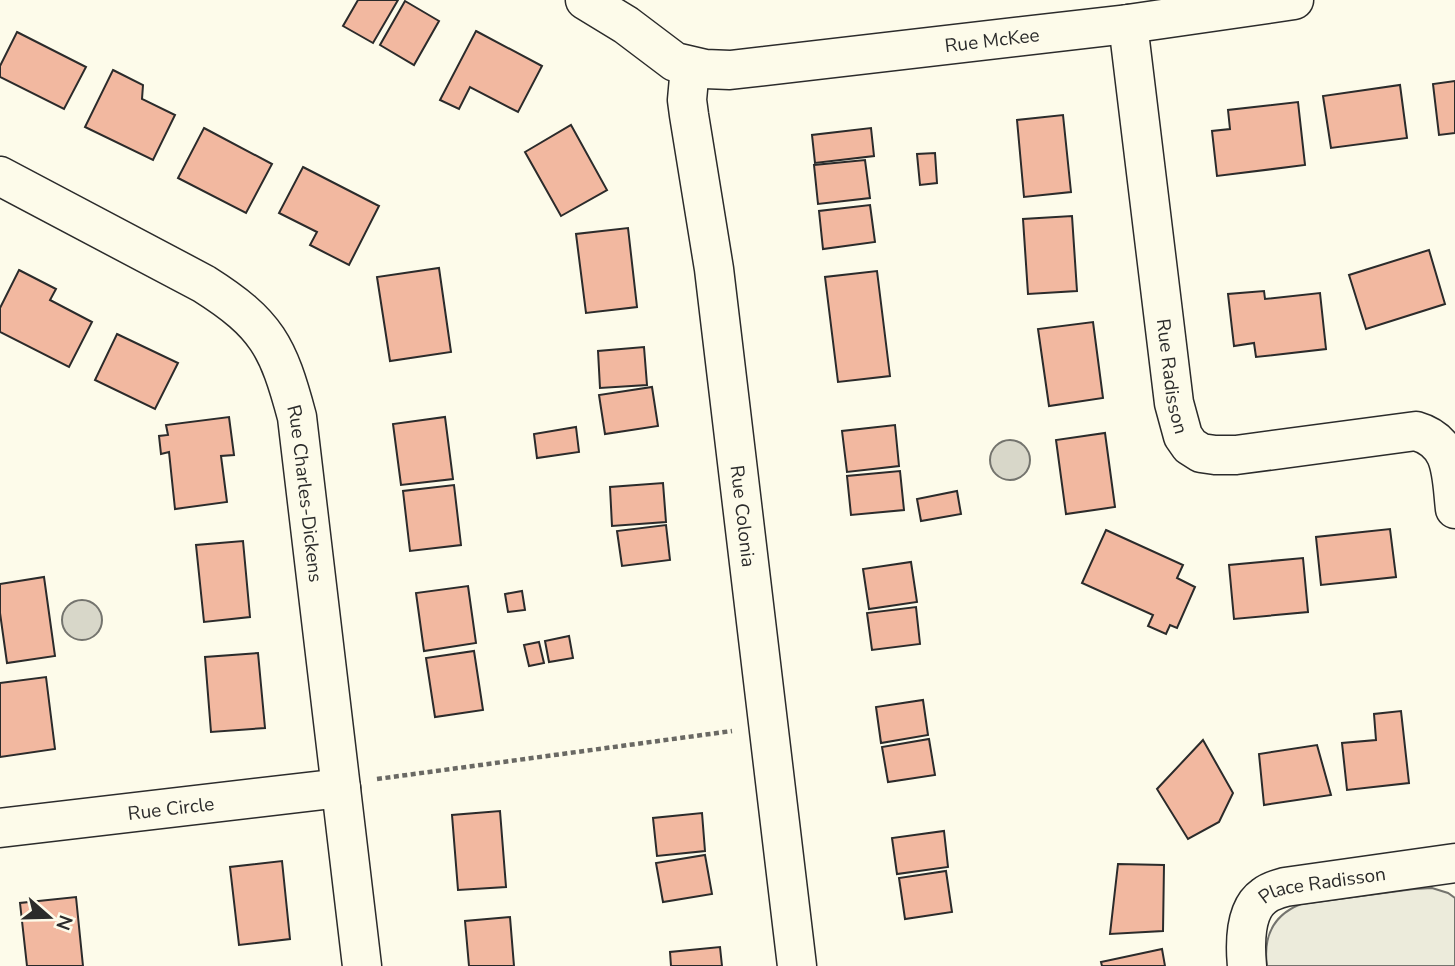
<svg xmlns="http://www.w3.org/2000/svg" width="1455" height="966" viewBox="0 0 1455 966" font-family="'Nunito Sans',sans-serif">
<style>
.green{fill:#ecebdb;stroke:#74746e;stroke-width:2}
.water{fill:#d8d7c9;stroke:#74746e;stroke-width:2}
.building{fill:#f2b8a0;stroke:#2b2b2b;stroke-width:2}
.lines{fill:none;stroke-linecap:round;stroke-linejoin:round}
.minor-casing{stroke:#2b2b2b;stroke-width:41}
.path{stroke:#6a6964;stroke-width:4.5;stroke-dasharray:5 3.5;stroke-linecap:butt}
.minor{stroke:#fdfbea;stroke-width:38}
.labels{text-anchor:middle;stroke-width:5;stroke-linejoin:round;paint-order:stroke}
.street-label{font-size:19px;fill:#2b2b2b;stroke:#fdfbea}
</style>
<rect width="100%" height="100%" fill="#fdfbea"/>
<path class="green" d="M1432,888L1448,893L1455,898V966H1267C1263,937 1273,915 1301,904L1414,889Z"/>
<g class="water">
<circle cx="1010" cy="460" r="20"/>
<circle cx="82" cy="620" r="20"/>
</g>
<g class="building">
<path d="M358,0H398L373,43L343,26Z"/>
<path d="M405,1L439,21L414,65L380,45Z"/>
<path d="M476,31L542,66L518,112L470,87L459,109L440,100Z"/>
<path d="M17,32L86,67L64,109L0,77V66Z"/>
<path d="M113,70L143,85L142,99L175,115L153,160L85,127Z"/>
<path d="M1455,81V133L1439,135L1433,84Z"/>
<path d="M1400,85L1407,138L1331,148L1323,96Z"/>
<path d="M1298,102L1305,165L1217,176L1212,131L1230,129L1228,110Z"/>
<path d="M1063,115L1071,192L1024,197L1017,120Z"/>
<path d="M571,125L607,190L561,216L525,152Z"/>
<path d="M204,128L272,164L246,213L178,178Z"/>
<path d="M871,128L874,156L815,163L812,135Z"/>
<path d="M935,153L937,183L920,185L917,154Z"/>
<path d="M865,160L870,198L818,204L814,165Z"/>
<path d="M303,167L379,206L349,265L310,245L317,232L279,213Z"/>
<path d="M870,205L875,242L823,249L819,211Z"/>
<path d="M1072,216L1077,291L1028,294L1023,219Z"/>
<path d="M628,228L637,307L586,313L576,234Z"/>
<path d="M1429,250L1445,304L1366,329L1349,275Z"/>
<path d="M439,268L451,352L390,361L377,277Z"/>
<path d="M19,270L56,289L50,300L92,322L69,367L0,332V308Z"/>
<path d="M877,271L890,376L838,382L825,277Z"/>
<path d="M1264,291L1265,299L1320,293L1326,349L1256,357L1254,343L1234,346L1228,294Z"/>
<path d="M1093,322L1103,398L1049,406L1038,329Z"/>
<path d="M117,334L178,363L155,409L95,380Z"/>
<path d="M644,347L647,385L600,388L598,351Z"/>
<path d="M652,387L658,426L605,434L599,395Z"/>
<path d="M229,417L234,455L221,456L227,502L175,509L169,452L161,454L159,436L168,435L166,425Z"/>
<path d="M445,417L453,479L401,485L393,424Z"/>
<path d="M895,425L899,466L847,472L842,431Z"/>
<path d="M576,427L579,452L537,458L534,434Z"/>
<path d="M1105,433L1115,507L1066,514L1056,440Z"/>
<path d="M900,471L904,510L851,515L847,476Z"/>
<path d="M663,483L666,522L612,526L610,487Z"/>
<path d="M454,485L461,545L410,551L403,491Z"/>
<path d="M957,491L961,514L921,521L917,499Z"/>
<path d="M666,525L670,560L622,566L617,531Z"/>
<path d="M1390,529L1396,577L1321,585L1316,537Z"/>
<path d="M1106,530L1183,565L1177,578L1195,587L1177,628L1170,625L1166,634L1148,626L1153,615L1082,583Z"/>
<path d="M243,541L250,617L204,622L196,545Z"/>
<path d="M1303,558L1308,612L1234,619L1229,565Z"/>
<path d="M911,562L917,602L869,609L863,569Z"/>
<path d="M44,577L55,656L7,663L0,613V584Z"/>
<path d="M468,586L476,643L424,651L416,593Z"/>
<path d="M522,591L525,610L508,612L505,594Z"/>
<path d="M916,607L920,644L872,650L867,613Z"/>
<path d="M569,636L573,658L549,662L545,641Z"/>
<path d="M539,642L544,663L529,666L524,645Z"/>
<path d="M474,651L483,710L435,717L426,658Z"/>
<path d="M258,653L265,728L211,732L205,657Z"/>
<path d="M46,677L55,749L0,757V683Z"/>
<path d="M923,700L928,735L881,743L876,707Z"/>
<path d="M1401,711L1409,783L1347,790L1342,743L1376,740L1374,714Z"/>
<path d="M929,739L935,775L888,782L882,747Z"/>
<path d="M1203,740L1233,793L1219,822L1188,839L1157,789Z"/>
<path d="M1317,745L1331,795L1264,805L1259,754Z"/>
<path d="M500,811L506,887L458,890L452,815Z"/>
<path d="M702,813L705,851L657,856L653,818Z"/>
<path d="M944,831L948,867L897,874L892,838Z"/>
<path d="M705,855L712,894L663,902L656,863Z"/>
<path d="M282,861L290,939L239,945L230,867Z"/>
<path d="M1118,864L1164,865L1163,931L1110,934Z"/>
<path d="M946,871L952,912L905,919L899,878Z"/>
<path d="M76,897L83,966H27L20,903Z"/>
<path d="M510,917L514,966H469L465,921Z"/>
<path d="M720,947L722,966H671L670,952Z"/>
<path d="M1162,949L1165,966H1102L1101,962Z"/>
</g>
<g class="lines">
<defs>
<g id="minor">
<path id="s1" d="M585,0L626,25L675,62L705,69L730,70L1128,24L1294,0"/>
<path id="s2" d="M1128,24L1174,403L1183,436L1190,446L1201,453L1215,455H1236L1416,431C1454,442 1451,475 1455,509"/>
<path id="s3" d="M690,67L687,100L689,115L714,269L797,966"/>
<path id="s4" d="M0,176L204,284C267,324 278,346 297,417L362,966"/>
<path id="s5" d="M0,828L341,788"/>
<path id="s6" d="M1247,966C1245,945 1244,910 1264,896C1270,891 1278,889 1285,887L1455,863"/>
</g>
</defs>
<use href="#minor" class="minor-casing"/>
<path class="path" d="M377,779L732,731"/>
<use href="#minor" class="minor"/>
</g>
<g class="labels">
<g class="street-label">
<text dy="7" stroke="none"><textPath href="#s1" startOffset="429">Rue McKee</textPath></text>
<text dy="7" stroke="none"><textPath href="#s2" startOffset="355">Rue Radisson</textPath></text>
<text dy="7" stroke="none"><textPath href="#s4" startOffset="476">Rue Charles-Dickens</textPath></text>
<text dy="7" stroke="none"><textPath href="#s3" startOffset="453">Rue Colonia</textPath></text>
<text dy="7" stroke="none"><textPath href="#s5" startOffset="172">Rue Circle</textPath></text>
<text dy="7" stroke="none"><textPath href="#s6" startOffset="135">Place Radisson</textPath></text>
</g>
</g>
<g transform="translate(49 917) rotate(110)" stroke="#fdfbea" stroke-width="5" paint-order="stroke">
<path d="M0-5L12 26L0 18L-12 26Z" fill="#2b2b2b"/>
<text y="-10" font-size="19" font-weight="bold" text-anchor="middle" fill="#2b2b2b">N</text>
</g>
</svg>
